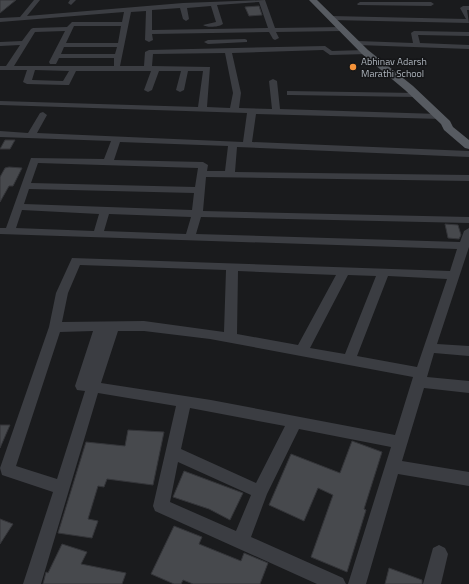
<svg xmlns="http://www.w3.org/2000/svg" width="469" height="584" viewBox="0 0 469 584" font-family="'Titillium Web',sans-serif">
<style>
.building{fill:#47494d;stroke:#343539}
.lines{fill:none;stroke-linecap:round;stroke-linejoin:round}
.minor{fill:#3b3d42;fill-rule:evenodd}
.major{fill:#575b61;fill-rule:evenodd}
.poi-dot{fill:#f69339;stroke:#151618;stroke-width:1.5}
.labels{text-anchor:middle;stroke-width:3;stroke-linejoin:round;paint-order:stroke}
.far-poi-label{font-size:10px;fill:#adb4bc;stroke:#151618;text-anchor:start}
</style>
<rect width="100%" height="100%" fill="#1a1b1d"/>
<g class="building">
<path d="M0,0H16L0,13Z"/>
<path d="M259,6L262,15L249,16L245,7Z"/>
<path d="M5,140H15L10,149H0Z"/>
<path d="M9,167L22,168L13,186H9L0,202V177L5,168Z"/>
<path d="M445,224L458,225L461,235L459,239L448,238Z"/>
<path d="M0,425H10L0,448Z"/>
<path d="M128,430L164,432L153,485L107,479L104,487L98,486L88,519L98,521L92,538L58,533L86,442L125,446Z"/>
<path d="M352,441L382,452L364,509L366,510L347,572L311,557L333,495L318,488L304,521L269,505L291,454L340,473Z"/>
<path d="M184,471L243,493L230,520L209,509L173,497Z"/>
<path d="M0,519L13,524L0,544Z"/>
<path d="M174,526L202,537L199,544L241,561L244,553L268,563L260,584H193L183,580L181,584H174L151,574Z"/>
<path d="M62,544L87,552L81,564L126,573L122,584H43L46,572L48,573Z"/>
<path d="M389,568L422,580V584H385Z"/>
</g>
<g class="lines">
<g class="minor">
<path d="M34,0H40L27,16L183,3L265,0L275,28L342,27L345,29L342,31L276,32L279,38L275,40L273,39L269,32L152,34L153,40L149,42L145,40L146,11L131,12L120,66H114V58H59L56,64H50L49,62L65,31L35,32L14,66H144L145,52L149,50L325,46L332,51L365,50H368V54L330,55L323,50L232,53L241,93L239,108L272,109L269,81L273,79L277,81L280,109L439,114L442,115V119L256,114L252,142L469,151V157L237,147L235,172L469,175V181L206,177L203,211L469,217V223L201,217L196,234L460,242L464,231L469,228V247L437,344L469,346V356L434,353L427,377L469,381V393L424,388L402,461L469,472V486L398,474L366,584H348L391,447L299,429L267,494L251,537L343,578L346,584H317L155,511L153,506L176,406L98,393L41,584H23L53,492L2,475L0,468L49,327L56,293L72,258L450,271L457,249L0,234V228H6L31,158L104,159L111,141L0,137V131L28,133L40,113L43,112L47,115L37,133L243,142L247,113L0,105V101L198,107L203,71H188L184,90L180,92L176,90L181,71H159L152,90L148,92L144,90L151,71H76L69,85H66L27,84L23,82L27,70H0V66H6L20,45L0,46V42L22,41L31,29L33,28L67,27L72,22H122L124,12L0,22V18L20,17ZM259,2L268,28L152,30V10L180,8L183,19L186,21L189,19L187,8L211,6L216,22L203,25C207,28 219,27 223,24L217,5ZM74,26H121L118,43H66ZM64,47H117L115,54H61ZM225,53L233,93L230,108L207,107L210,67L152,66L153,54ZM35,70L69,71L63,81L32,80ZM120,142L228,146L225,171H207L208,165L203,162L114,160ZM38,163L198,168L195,187L31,183ZM29,189L194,193L192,210L24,204ZM22,210L99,214L94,231L16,228ZM109,214L191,217L186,234L104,231ZM80,265L226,270L224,332L144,321L62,322L68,293ZM238,271L336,275L298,345L237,334ZM348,275L376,276L345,354L310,348ZM388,276L447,279L417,367L357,356ZM93,331L75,386L77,390L85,391L57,479L16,466L60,332ZM118,331H144L210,339L413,377L395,435L211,400L101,383ZM190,408L285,426L256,483L181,449ZM178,462L251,495L236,531L170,502Z"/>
<path d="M70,0H76L71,5L68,3Z"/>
<path d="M360,2H431L434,4L431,6L358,5L357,4Z"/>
<path d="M463,6H469V10H467L469,23L331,20L328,18L331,16L466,19L460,8Z"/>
<path d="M414,31L469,32V36L418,35L420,43L469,45V49L358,45L354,43L358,41L413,43L411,33Z"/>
<path d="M245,39L247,40V42L208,44L204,42L208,40Z"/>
<path d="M287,91L417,93L421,95L417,97L290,95H287Z"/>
<path d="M439,545L445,548L448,554L441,584H423L433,548Z"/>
</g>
<path class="major" d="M309,0H317L368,50L413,86L450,121L453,127L469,140V149L465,148L444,130L441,124L405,90L362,54Z"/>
</g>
<circle class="poi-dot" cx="353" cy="67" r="4"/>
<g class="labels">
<g class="far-poi-label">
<text x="361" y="65">Abhinav Adarsh<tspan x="361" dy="12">Marathi School</tspan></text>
</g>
</g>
</svg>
